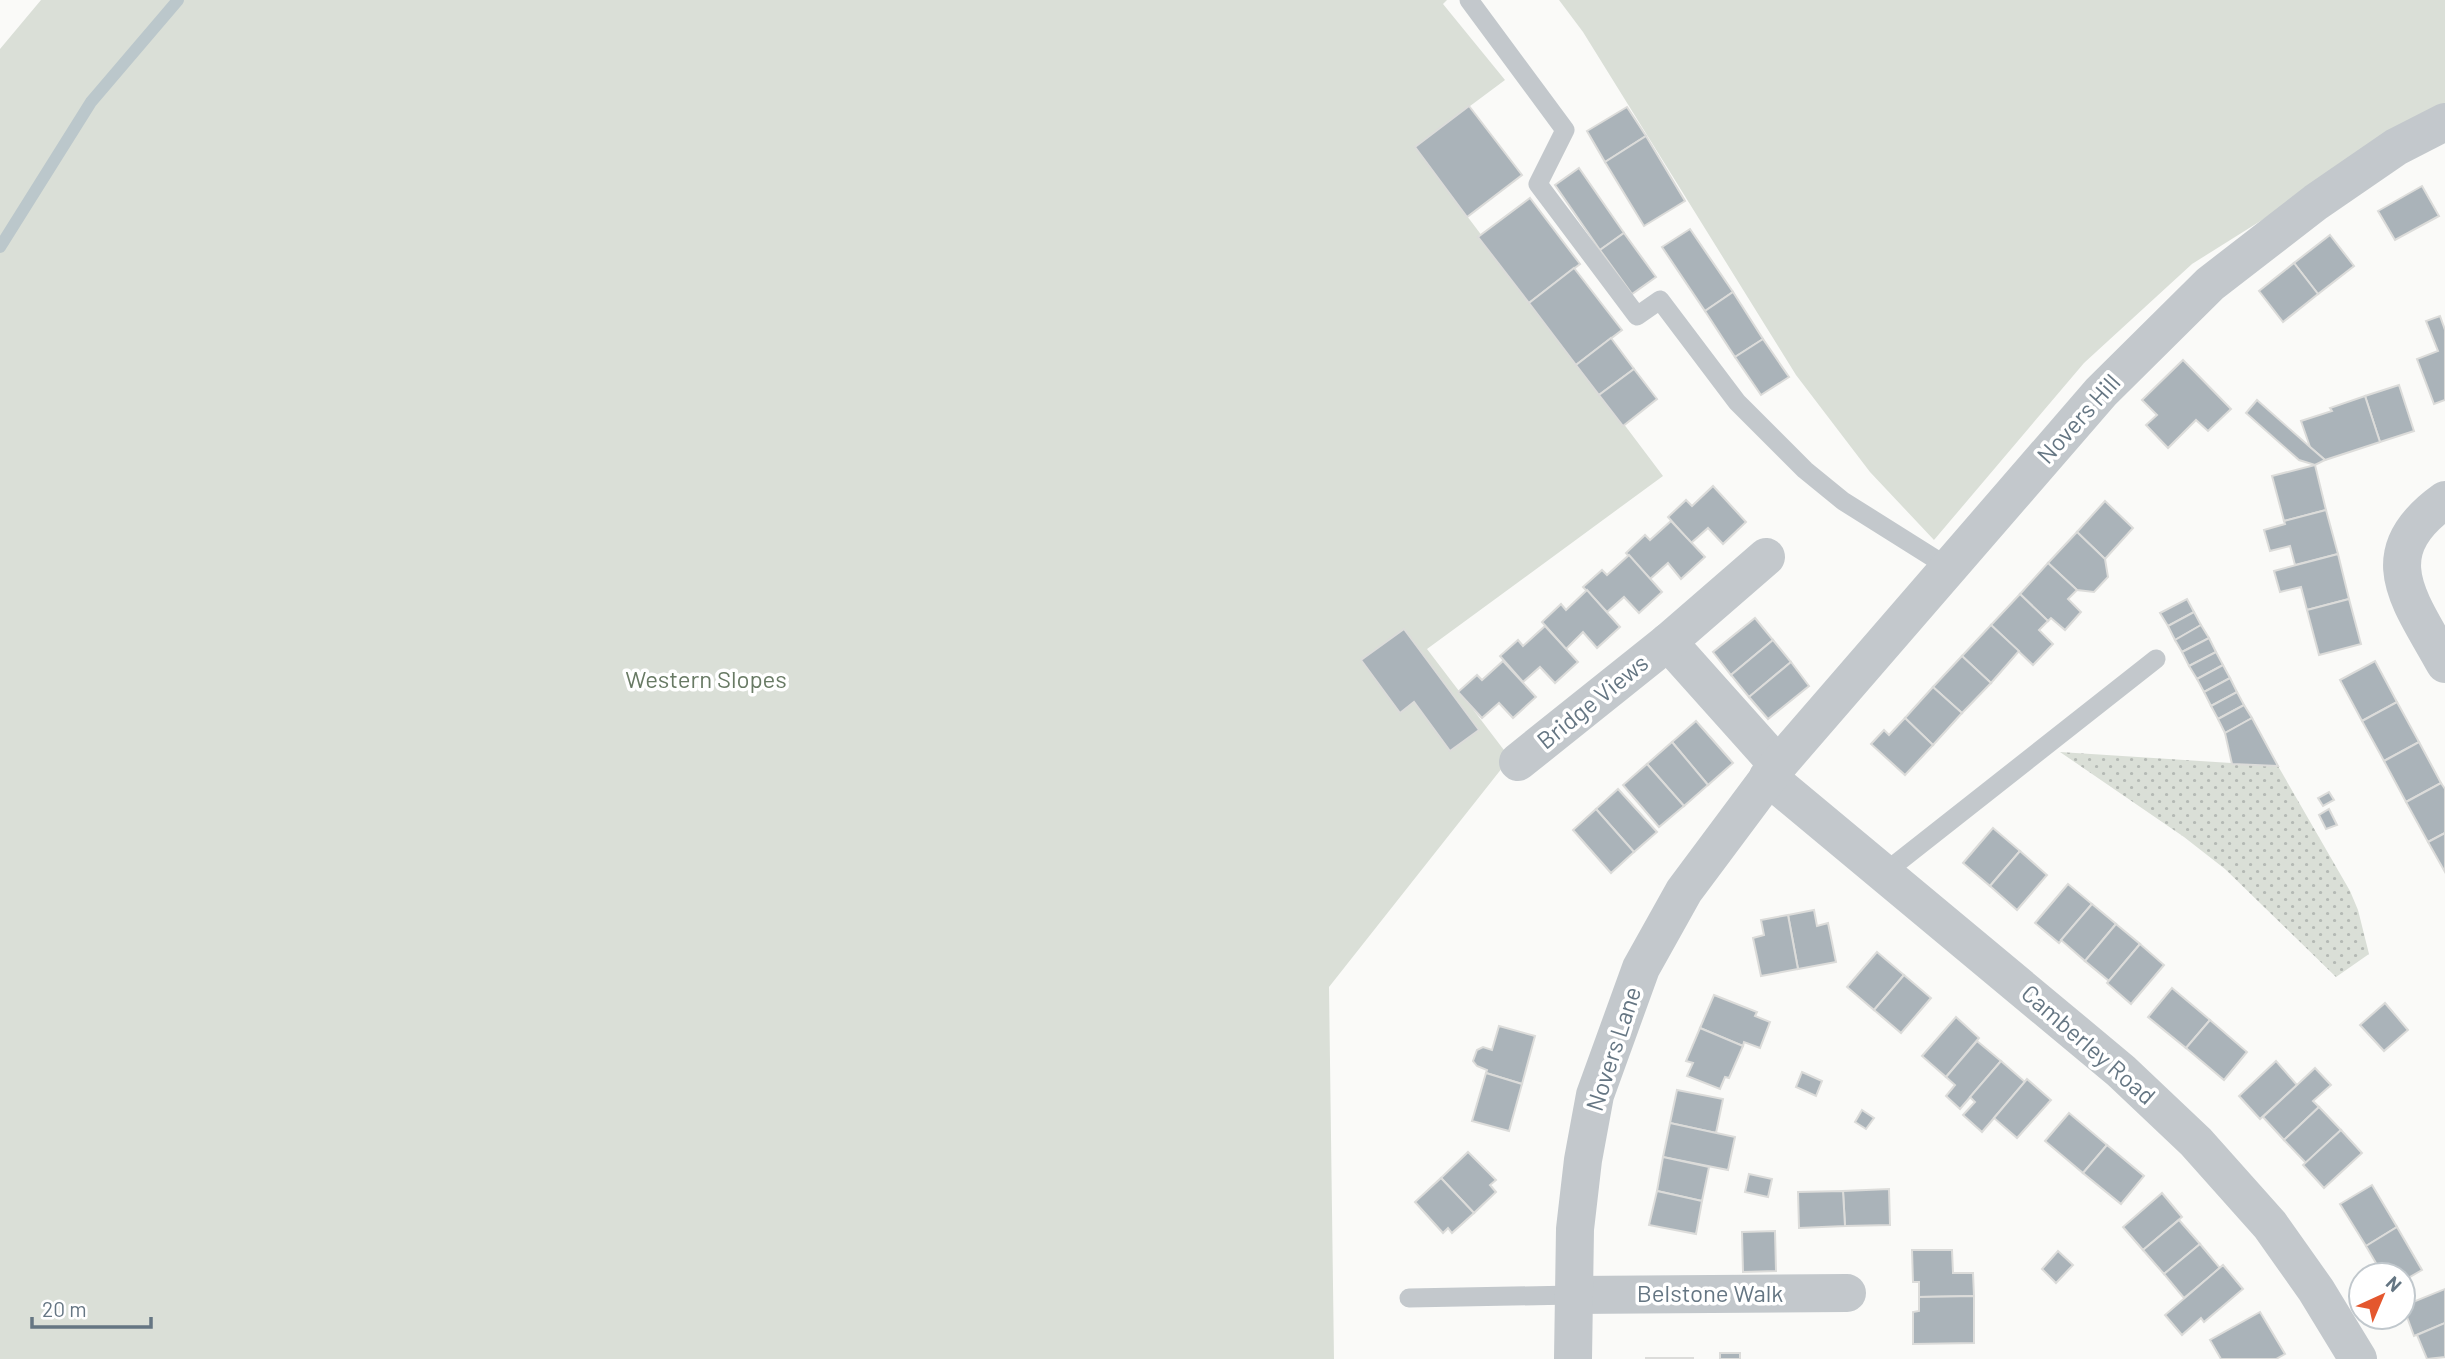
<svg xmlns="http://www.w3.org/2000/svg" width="2445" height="1359" viewBox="0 0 2445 1359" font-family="Barlow,sans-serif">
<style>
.grass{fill:url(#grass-dots)}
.green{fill:#dadfd7}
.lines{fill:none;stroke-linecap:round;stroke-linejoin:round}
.stream{stroke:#bbc7cb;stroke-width:12}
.building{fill:#aab3b9;stroke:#dcdcda;stroke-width:2}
.lane{stroke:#c3c8cc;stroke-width:19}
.street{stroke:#c3c8cc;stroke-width:38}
.labels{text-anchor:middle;stroke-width:7;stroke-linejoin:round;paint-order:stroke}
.street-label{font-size:24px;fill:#657683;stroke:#fff}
.park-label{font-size:24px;fill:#687a64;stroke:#fff}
</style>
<defs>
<pattern id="grass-dots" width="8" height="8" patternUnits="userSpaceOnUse" patternTransform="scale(1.75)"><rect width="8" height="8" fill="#dadfd7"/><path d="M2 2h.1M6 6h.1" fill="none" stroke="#b4b9b4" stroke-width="1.8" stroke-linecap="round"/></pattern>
</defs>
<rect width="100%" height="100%" fill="#fafaf8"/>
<path class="grass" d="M2060,752L2278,766L2350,891L2358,910L2369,954L2336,977L2225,869L2184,837Z"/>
<g class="green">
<path d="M41,0H1447L1443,4L1505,80L1415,147L1663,476L1427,649L1510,758L1329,987L1334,1359H0V49Z"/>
<path d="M1559,0H2445V105L2192,264L2084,363L1934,540L1870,472L1796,375L1583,32Z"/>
</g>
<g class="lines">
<path class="stream" d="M0,247L91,102L178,0"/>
</g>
<g class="building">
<path d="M1469,106L1522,175L1467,217L1415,147Z"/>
<path d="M1627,107L1646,136L1605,162L1587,131Z"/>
<path d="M1646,136L1685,201L1644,226L1605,162Z"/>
<path d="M1579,168L1624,233L1600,250L1555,185Z"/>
<path d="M2422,186L2439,216L2395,240L2378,211Z"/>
<path d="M1530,198L1580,264L1529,303L1478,237Z"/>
<path d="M1690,229L1733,292L1705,311L1662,247Z"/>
<path d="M1624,233L1656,277L1632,294L1600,250Z"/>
<path d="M2330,235L2354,266L2318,294L2294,263Z"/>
<path d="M2294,263L2318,294L2283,322L2259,291Z"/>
<path d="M1574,268L1622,330L1576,365L1529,303Z"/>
<path d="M1733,292L1763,339L1735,357L1705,311Z"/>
<path d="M2440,316L2445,330V400L2434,404L2417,359L2438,351L2426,321Z"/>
<path d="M1611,338L1634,369L1599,395L1576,365Z"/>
<path d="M1763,339L1789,377L1761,395L1735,357Z"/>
<path d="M2183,360L2231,409L2208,431L2196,420L2168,448L2146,425L2157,415L2142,400Z"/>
<path d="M1634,369L1657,399L1623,426L1599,395Z"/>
<path d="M2399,385L2414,431L2380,442L2365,396Z"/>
<path d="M2365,396L2380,442L2325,460L2310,447L2301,421L2332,411L2330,408Z"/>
<path d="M2257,400L2310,447L2325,460L2315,465L2299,460L2246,413Z"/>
<path d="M2315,465L2326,510L2284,521L2272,476Z"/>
<path d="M1713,486L1746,522L1723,544L1708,528L1691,543L1668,517L1686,500L1692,506Z"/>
<path d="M2105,501L2133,528L2105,559L2077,532Z"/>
<path d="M2326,510L2338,554L2295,565L2290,546L2270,551L2264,530L2285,524L2284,521Z"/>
<path d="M1671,521L1705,557L1681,579L1668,563L1650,579L1626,553L1645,535L1650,540Z"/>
<path d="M2077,532L2105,559L2108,577L2094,592L2077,590L2048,563Z"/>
<path d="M2338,554L2349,599L2307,610L2301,587L2280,592L2274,571Z"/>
<path d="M1629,555L1662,592L1639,613L1624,597L1607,612L1583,587L1602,570L1607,575Z"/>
<path d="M2048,563L2077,590L2068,599L2081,612L2065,630L2051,618L2048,621L2020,594Z"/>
<path d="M1587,590L1620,627L1597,648L1583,632L1566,649L1542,622L1561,604L1566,610Z"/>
<path d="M2020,594L2048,621L2039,630L2053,644L2033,665L1991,625Z"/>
<path d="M2187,599L2194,612L2168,626L2160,613Z"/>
<path d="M2349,599L2361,644L2319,655L2307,610Z"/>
<path d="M2194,612L2201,625L2175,640L2168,626Z"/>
<path d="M1755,618L1773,640L1731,675L1713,652Z"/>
<path d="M1991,625L2019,651L1991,683L1962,656Z"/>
<path d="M2201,625L2209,638L2182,652L2175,640Z"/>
<path d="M1545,626L1578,662L1555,683L1540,667L1523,682L1500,656L1518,640L1523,646Z"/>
<path d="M1404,629L1479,730L1450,751L1414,702L1400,713L1361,660Z"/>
<path d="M2209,638L2216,652L2189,666L2182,652Z"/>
<path d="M1773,640L1791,662L1749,697L1731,675Z"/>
<path d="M2216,652L2223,665L2197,679L2189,666Z"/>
<path d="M1962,656L1991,683L1962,713L1933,687Z"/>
<path d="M1503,661L1536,697L1513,718L1499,703L1482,718L1458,692L1477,675L1482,680Z"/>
<path d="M2375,661L2397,702L2362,721L2340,680Z"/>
<path d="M1791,662L1809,686L1768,719L1749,697Z"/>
<path d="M2223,665L2230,678L2204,692L2197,679Z"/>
<path d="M2230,678L2237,692L2211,706L2204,692Z"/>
<path d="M1933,687L1962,713L1933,745L1905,718Z"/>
<path d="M2237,692L2244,705L2218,719L2211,706Z"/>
<path d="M2397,702L2419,742L2384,761L2362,721Z"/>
<path d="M2244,705L2252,718L2225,733L2218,719Z"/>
<path d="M1905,718L1933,745L1905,775L1871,744L1884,730L1889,735Z"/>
<path d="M2252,718L2278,766L2232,764L2225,733Z"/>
<path d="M1696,721L1733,763L1708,785L1672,742Z"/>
<path d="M1672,742L1708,785L1684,806L1647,764Z"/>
<path d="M2419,742L2441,783L2406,802L2384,761Z"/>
<path d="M1647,764L1684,806L1659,827L1623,785Z"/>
<path d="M2441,783L2445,789V833L2428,842L2406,802Z"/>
<path d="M1618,789L1657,832L1634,852L1596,809Z"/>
<path d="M2329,792L2334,800L2323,806L2318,798Z"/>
<path d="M1596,809L1634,852L1611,873L1573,830Z"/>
<path d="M2329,809L2337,825L2326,829L2319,815Z"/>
<path d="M1993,828L2020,851L1990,886L1963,863Z"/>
<path d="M2445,833V872L2428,842Z"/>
<path d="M2020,851L2047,875L2017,910L1990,886Z"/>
<path d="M2068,884L2092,904L2059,943L2035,923Z"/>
<path d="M2092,904L2116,924L2085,961L2061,940Z"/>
<path d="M1814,910L1817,926L1828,923L1836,962L1798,969L1788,915Z"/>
<path d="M1788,915L1798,969L1761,976L1753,938L1764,935L1761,920Z"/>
<path d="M2116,924L2140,944L2109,981L2085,961Z"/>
<path d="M2140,944L2164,965L2131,1004L2107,983Z"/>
<path d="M1877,952L1904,975L1874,1010L1847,987Z"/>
<path d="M1904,975L1931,998L1901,1033L1874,1010Z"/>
<path d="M2172,988L2210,1020L2186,1048L2148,1017Z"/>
<path d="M1714,995L1757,1012L1755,1016L1770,1022L1760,1048L1744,1042L1743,1046L1700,1028Z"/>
<path d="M2385,1003L2408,1030L2384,1051L2360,1025Z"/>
<path d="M1956,1017L1979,1038L1946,1077L1922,1056Z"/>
<path d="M2210,1020L2247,1052L2224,1080L2186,1048Z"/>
<path d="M1499,1026L1535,1036L1522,1084L1486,1073L1487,1070L1477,1066L1473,1061L1477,1050L1483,1047L1492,1050Z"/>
<path d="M1700,1028L1743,1046L1729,1078L1725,1077L1720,1089L1687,1076L1693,1063L1686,1061Z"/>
<path d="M1977,1041L2001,1061L1960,1109L1946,1096L1955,1085L1946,1077Z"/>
<path d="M2001,1061L2025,1082L1982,1132L1963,1115L1975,1102L1970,1097Z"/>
<path d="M2276,1061L2297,1085L2260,1119L2239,1096Z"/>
<path d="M2315,1068L2331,1085L2313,1101L2319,1107L2284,1140L2263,1117Z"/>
<path d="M1802,1072L1822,1081L1816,1096L1796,1087Z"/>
<path d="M1486,1073L1522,1084L1509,1131L1472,1121Z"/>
<path d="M2027,1079L2051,1100L2017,1138L1994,1118Z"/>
<path d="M1677,1090L1723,1099L1716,1133L1670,1123Z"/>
<path d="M2319,1107L2341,1130L2306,1163L2284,1140Z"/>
<path d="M1862,1110L1874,1118L1866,1129L1855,1122Z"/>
<path d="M2069,1113L2107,1145L2083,1173L2045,1141Z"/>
<path d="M1670,1123L1735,1137L1728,1170L1663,1157Z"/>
<path d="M2341,1130L2362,1153L2324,1188L2303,1165Z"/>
<path d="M2107,1145L2144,1176L2121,1204L2083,1173Z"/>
<path d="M1468,1152L1496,1180L1490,1185L1496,1192L1474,1213L1441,1178Z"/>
<path d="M1663,1157L1709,1167L1702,1201L1657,1191Z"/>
<path d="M1749,1174L1772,1179L1768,1197L1745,1192Z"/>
<path d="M1441,1178L1474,1213L1452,1233L1448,1228L1443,1233L1415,1202Z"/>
<path d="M2372,1185L2397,1227L2366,1246L2340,1204Z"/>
<path d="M1889,1189L1890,1225L1845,1226L1843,1191Z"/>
<path d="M1657,1191L1702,1201L1696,1234L1649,1225Z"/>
<path d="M1843,1191L1845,1226L1799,1228L1798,1192Z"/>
<path d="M2162,1193L2182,1217L2143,1250L2123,1227Z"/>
<path d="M2179,1220L2200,1244L2164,1274L2143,1250Z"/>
<path d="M2397,1227L2422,1270L2403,1281V1275H2383L2366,1246Z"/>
<path d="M1775,1231L1776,1271L1743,1272L1742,1232Z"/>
<path d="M2200,1244L2220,1268L2184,1298L2164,1274Z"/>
<path d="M1912,1250H1952L1953,1273H1973L1974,1296L1919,1297V1282H1913Z"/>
<path d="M2058,1251L2073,1265L2056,1283L2042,1269Z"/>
<path d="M2223,1265L2243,1289L2204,1322L2201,1318L2182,1335L2165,1315Z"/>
<path d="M2445,1289V1323L2414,1336L2403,1306Z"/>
<path d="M1974,1296V1343L1913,1344V1312L1919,1311V1297Z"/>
<path d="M2260,1312L2285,1354L2276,1359H2221L2210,1340Z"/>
<path d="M2445,1323V1357L2427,1359L2417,1335Z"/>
<rect x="1720" y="1353" width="20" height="6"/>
<rect x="1646" y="1358" width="47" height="1"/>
</g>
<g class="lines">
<g class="lane">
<path d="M1469,0L1565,130L1538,184L1637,316L1660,300L1737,402L1805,470L1843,501L1948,567"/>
<path d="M1883,874L2156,659"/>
<path d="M1409,1298L1573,1295"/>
</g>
<g class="street">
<path d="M2445,500C2369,554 2410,600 2445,664"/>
<path d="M1668,642L1778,765"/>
<path d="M1518,762L1668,642L1766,557"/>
<path d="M1768,777L2121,1071L2196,1142L2270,1225L2316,1290L2358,1359"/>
<path d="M1573,1295L1847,1293"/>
<path d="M1573,1359L1575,1229L1583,1160L1595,1095L1641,968L1684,891L1778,765L2101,392L2210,284L2316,202L2396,147L2445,122"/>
</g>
</g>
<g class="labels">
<g class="street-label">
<text transform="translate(2079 419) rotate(-48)" y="8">Novers Hill</text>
<text transform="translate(1593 702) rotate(-39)" y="8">Bridge Views</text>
<text transform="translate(2088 1045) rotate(41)" y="8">Camberley Road</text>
<text transform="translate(1614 1049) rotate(-72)" y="8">Novers Lane</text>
<text x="1710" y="1302">Belstone Walk</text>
</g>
<g class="park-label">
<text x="706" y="688">Western Slopes</text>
</g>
</g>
<g transform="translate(2382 1296) rotate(44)"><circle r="33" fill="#ffffff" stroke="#c1c8cd" stroke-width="2"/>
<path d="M0-5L12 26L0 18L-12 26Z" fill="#e4572e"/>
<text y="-10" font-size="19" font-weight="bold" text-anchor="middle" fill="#657683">N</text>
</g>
<path d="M32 1317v10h119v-10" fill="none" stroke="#657683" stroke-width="3.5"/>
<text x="42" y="1317" font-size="21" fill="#657683" stroke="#ffffff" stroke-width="5" paint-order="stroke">20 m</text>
</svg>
